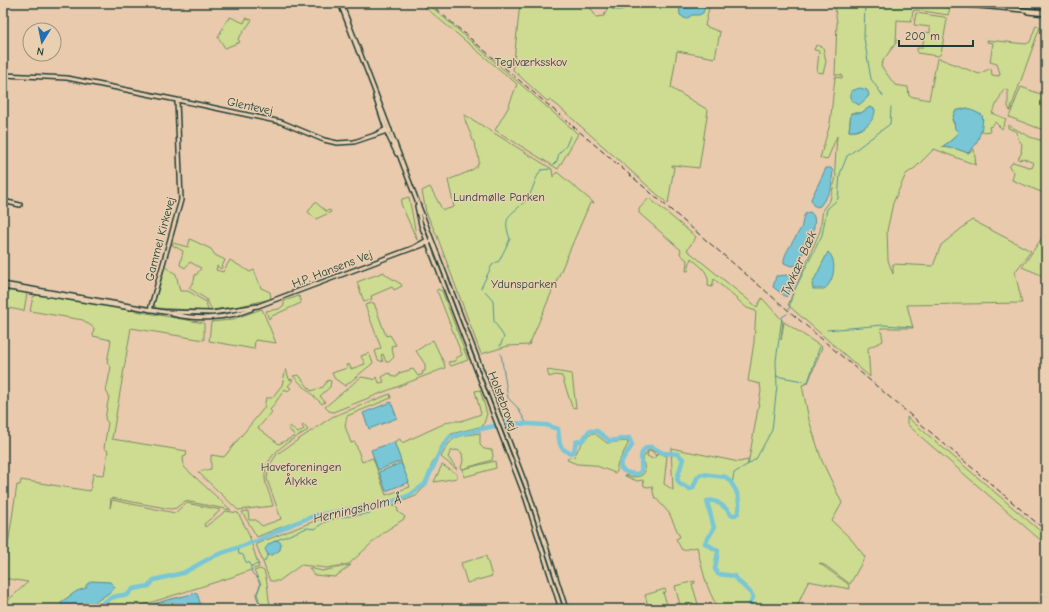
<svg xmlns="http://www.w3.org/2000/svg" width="1049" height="612" viewBox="0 0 1049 612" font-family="'Comic Neue',sans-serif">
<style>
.green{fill:#cddc90;stroke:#768c62;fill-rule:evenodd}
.water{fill:#79c6d7;stroke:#558f96}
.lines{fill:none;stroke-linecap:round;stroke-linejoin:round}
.stream{stroke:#558f96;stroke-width:1}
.river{stroke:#79c6d7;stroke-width:4.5}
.secondary-casing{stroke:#1f3d34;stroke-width:6}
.secondary{stroke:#eacfb1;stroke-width:3}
.rail{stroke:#1f3d34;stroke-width:1;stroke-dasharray:6 3;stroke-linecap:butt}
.labels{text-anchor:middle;stroke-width:3;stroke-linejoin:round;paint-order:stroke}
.park-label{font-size:12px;fill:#284539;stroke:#eacfb1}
.street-label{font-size:12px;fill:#1f3d34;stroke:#eacfb1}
.water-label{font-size:13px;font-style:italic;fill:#24443c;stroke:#eacfb1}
</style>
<rect width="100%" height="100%" fill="#eacaad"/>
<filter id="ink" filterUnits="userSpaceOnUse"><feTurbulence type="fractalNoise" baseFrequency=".025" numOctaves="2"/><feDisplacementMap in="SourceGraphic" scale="8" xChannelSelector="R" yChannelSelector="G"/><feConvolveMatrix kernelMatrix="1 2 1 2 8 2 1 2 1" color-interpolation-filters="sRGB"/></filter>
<g filter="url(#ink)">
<g class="green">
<path d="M420,3H427L578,134L558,169L495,130L508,108L517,84Z"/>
<path d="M520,3H588L596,17L604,16L610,3H710L705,26L720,32L715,58L677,51L671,88L708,110L699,168L672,165V167H674L668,204L557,105L550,100L547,101L513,70Z"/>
<path d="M834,3H907L950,8L948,15L917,10L913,11L911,21L897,20L896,43L884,59L881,66L895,85L908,87L909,96L929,100L937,59H941L979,74L991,68L992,75L999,76L1000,73L997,64L990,62L993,43L987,42V40L1026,44L1030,42L1036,25L1040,27L1010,111L1008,106V91L1004,89L992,113L1006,119L1002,129L995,122L992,126L989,127L990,131L981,132L980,126L983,119L967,108L955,111L952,120L958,132L953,139L942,147L957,149L968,153L974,149L976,165L934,149L915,168L906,174L893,203L887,231L888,260L893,274V264L933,266L941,245L972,220L1031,251L1015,272L1022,303L907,305L913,328H881L883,341L868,348L870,377L788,305L820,231L823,209L830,200L836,177L835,166L837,136L828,158L826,160L820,158L830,124L835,77L842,78V75H835L837,22ZM870,107L865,127L856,131H849L851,113H861Z"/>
<path d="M916,13L944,17L947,19L941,54L938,56L917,53V48H922L925,32L930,33V27L914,25Z"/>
<path d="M230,17L244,23L246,18L252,20L238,39L240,42L225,48L218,37L227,20H229Z"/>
<path d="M816,45L823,47L826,62L823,73L817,72L819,51L814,50Z"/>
<path d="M1021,87L1046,96V131L1009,117Z"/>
<path d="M465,115L552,169L553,177L557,172L594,203H590L529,345L508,346L481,354L437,236L426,212L422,191L430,187L442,209L444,210L454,207L448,180C487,165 483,167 469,130C467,125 464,120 465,115Z"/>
<path d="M1008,125L1030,137L1046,142V194L1012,180L1014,172L1009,167L1013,162L1032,168L1034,163L1022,158L1021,160L1018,159L1022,152H1021L1022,144L1018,139L1017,132L1008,128Z"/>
<path d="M409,197L417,240L401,204L402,199Z"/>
<path d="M649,198L696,237L687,250L757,307L762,298L783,321L781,340L784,322L822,347L808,383L802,385L809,420L822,461L842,503L832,521L851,539L865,557L850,584L826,566L819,563L848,584L850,589L808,581L796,609H713L718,607C706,590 702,567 697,547L682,550L676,539L680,537L669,513L654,496L652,486L648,487L644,486L643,480L637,481L625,476V475C633,477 640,479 645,472L643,458L649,449L657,453L656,456L651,450L648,452L647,456L653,459L659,453L667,456L664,484L673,490L671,448L739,462L748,460V465L761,391L760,384L748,381L754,342L756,311L747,308L714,279L712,287L708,286C710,272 701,267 691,258L688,271H686L687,260L680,254L681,250L639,213V209Z"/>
<path d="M315,202L326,211L330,210L331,212L316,219L308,212Z"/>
<path d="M1046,232V277L1022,267Z"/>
<path d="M190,239L211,249L215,255L225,260L221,269L217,266L216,270L223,272L230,260L250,272L254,270L261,288L270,292L271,299L240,306L212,310L206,299L189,288L194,281L195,275L197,274L201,268L190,262L185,268L180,265L183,251L172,245L173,243L188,247Z"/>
<path d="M165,267L176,274L180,291H188L206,302L208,311L156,308L154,304Z"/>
<path d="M384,272L386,275L401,284L402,286L394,290L392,287L371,296L372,299L364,302L357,282Z"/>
<path d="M3,289L27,293L24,311L3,307Z"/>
<path d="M438,289L442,291L468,360L451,366L448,362L456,361V358L462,355L438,293L436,291Z"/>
<path d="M39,294L204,323V340L131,328L112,439L187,451L186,456L183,457L184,467L231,510L185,501L176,508L171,509L111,498L110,508L112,500L175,513L186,503L221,510L204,524L205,527L226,511L238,513L248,532L259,567L232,577L130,609H3V605L28,582L3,578L17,485H20L21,480L90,491L93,474L104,475L108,451L104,448L108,423L105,419L109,396L106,391L111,367L107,363L111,340L93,336L94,328L83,320L30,311L33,297Z"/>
<path d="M299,296L301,303L272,316L269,319L266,311L279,309L284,305V301Z"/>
<path d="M371,303H374L386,336L390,335L396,345L391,346L394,357L389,362H386L383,354L381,355L383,362L378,360L375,351L381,348L365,305Z"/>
<path d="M262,309L276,343L255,340L254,349L209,341L211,322L230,320Z"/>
<path d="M433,340L444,363L445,368L333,412L329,411L325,407L361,377L373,379L374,380L377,377L379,383L384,382L382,377L389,373L394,377H397L399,373L413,369L418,376L423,374L422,372L425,371V364L416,351Z"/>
<path d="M369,353L373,363L345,386L334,378L332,373L347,368L346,365L349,364L351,369L365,364L361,356Z"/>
<path d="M286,369L289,379L293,380L288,386L291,388L288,391L285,389L270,410L272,412L258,428L279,444L295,436L288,428L290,426L298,433L304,429L302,426L304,425L308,430C291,441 263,453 265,479C266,488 271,496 273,506L238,510L198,472L211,469V455L224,457L264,408L266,398H272L282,385Z"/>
<path d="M547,370L572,374L576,408L572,407L562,376L555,375L549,377Z"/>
<path d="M299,375L311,391L323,387L328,380L331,381L330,387L320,396L325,402L322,404L293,376Z"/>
<path d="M480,390L487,414L483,426L451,434L443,443L431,466L427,484L416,496L393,505H397L398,512L405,517L404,519L384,532L349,564L327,568L301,565L279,581H270L256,544L335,513L391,505C341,505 304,517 257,537L242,512L248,511L249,520H256L262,526L281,519L267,479L269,466L277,454L332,417L390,394L391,398L347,416L345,426L351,443L355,442L362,462L373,458L386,495L410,487L394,442L400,439L402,443L450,421H461L481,414L475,391Z"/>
<path d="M907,417L1046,536V542L1044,543L920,436L907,424Z"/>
<path d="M480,433V445L484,449L492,450L493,456L492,460L463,469L461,468L463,461L462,453L457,450L451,451L448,457L457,469H456L441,457C453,434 456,437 480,433Z"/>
<path d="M594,433L607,443L627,441L628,444L617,465V472L615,473L594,465L577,464L567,460L568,458L574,457C579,448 584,436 594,433Z"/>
<path d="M495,461L496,468L464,477L463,469Z"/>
<path d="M442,465L457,474V478L434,482Z"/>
<path d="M486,556L492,576L467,583L461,563Z"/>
<path d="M351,565L335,577L314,575L309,568L322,571Z"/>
<path d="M260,569L264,571C269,585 267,595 271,609H262L257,594L261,584L254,571Z"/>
<path d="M695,581V583L692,584L698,604L681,609L675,586Z"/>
<path d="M665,589L666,592L663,593L669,609H649L645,595Z"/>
</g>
<g class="water">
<path d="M614,3H659C652,8 644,4 637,4C628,4 626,13 612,9Z"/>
<path d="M679,3H706L703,13L699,15H692L686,19L680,15Z"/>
<path d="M860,88L867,90L869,94L868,97L859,105L851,100V91Z"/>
<path d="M870,107L875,109C876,121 861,133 849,131L851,113H861Z"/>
<path d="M967,108L982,115C985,125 977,147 968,153L957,149L942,147L953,139L958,132L955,129L954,122L952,120L955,111Z"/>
<path d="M826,168H831L833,171L831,190L820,206L817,207L813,205L811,199Z"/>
<path d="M806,213L810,212C824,220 802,254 797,265L791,266L784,263C782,255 797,236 801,228C803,223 802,217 806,213Z"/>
<path d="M828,252C838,260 834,283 824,289H813L812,284Z"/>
<path d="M787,275L796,279L786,297L773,287L776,276Z"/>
<path d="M391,402L397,418L369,429L363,413Z"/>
<path d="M394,442L401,461L378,470L371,450Z"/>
<path d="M401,463L409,482L386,491L379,472Z"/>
<path d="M277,540L281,543L280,550L272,555H268L265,549L269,544Z"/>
<path d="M91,581L110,582L115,587L112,591L85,609H62L61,602L77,591L86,588V585Z"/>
<path d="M197,593L202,609H138L167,600Z"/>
</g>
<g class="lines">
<g class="stream">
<path d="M865,3L864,38L871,79L883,96"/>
<path d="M553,165L557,161L559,153L566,146L570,136"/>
<path d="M481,288L492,265L499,261L510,239C500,211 515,216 529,196C533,189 535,180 539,173L541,170L550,169"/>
<path d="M485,291L493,300L494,321L504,337L500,346"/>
<path d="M789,309L792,295L822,235L827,209L838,199L840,174L847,156L890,124L891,107"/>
<path d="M827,330L883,325L913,327"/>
<path d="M501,354L508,398L517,407L527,424"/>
<path d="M776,376L808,382L820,346"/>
<path d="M732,484L734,473L756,459L772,430L777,386L776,361L782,317L787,314"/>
<path d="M277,540L307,528L315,529C332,514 349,518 370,513"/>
<path d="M238,548L239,554L243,555L246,562L250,563L252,573L258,579L260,585L256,595L261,609"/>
<path d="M264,562L268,555"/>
<path d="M251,566L259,564"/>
</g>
<path class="river" d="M95,609C106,601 113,594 127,595L133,589L149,586L154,580L183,573L214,556L259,540L295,523L317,515L388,503L410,495L425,484L442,448L450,437L485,428L509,423L546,425L558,429C560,441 557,449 571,453L574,451L576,442L583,440L589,431H597L610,441L629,438L632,445C628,454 610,468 629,473C634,474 637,475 641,472C643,462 637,455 647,447H652L663,453L678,454L683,459L677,479L680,484L690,489L693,488L697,478L701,474L726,477C736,487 742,498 738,513L735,515H731C727,508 715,498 707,501L714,528L705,543L718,551L715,569L718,574L734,576C740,585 749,588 753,597L750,605L751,609"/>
<defs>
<g id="secondary">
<path d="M340,3L359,53"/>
<path d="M341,3L530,496L566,609"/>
<path d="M945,3L1046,12"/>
<path d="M969,3L998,7"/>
<path d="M1028,12L1046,14"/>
<path d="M3,75L67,78L192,103L281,122L324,140L337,143L354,142L390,130"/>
<path d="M375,96L388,135L397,154"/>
<path d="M375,135L386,129"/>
<path d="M3,201L20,205"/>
<path d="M417,206L421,225L526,499L561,609"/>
<path d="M415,248L430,242"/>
<path d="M3,284L164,312"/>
<path d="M3,287L131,308"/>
<path d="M150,310L181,200L177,101"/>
<path d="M164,312L212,313L258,306L413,248L427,240"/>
<path d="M172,314C197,320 226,319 251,309"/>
</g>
</defs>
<use href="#secondary" class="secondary-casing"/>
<use href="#secondary" class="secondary"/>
<path class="rail" d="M429,3L1046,531"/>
</g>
</g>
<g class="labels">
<g class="park-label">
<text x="531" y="66">Teglværksskov</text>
<text x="499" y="201">Lundmølle Parken</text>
<text x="524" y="288">Ydunsparken</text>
<text x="301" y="471">Haveforeningen<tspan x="301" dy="14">Ålykke</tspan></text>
</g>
<g class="street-label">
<text transform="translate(250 106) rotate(12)" y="4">Glentevej</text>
<text transform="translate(160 239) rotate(-75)" y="4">Gammel Kirkevej</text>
<text transform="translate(332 269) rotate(-21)" y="4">H.P. Hansens Vej</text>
<text transform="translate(503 401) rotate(69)" y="4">Holstebrovej</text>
</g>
<g class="water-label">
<text transform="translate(798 263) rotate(-66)" y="5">Tyvkær Bæk</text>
<text transform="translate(357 508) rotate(-13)" y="5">Herningsholm Å</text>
</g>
</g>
<rect width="1049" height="612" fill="none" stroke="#eacfb1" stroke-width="16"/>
<rect x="8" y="8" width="1033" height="596" fill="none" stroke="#1f3d34" stroke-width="1.5" filter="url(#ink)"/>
<g transform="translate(42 42) rotate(190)"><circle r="19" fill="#eacfb1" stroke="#99957f"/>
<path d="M0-3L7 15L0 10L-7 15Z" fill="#1f6fb2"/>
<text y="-6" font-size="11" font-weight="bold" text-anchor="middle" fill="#1f3d34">N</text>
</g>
<path d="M899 40v6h74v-6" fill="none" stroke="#1f3d34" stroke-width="2"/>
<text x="905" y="40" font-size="12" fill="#1f3d34" stroke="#eacfb1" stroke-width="3" paint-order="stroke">200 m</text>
</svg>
